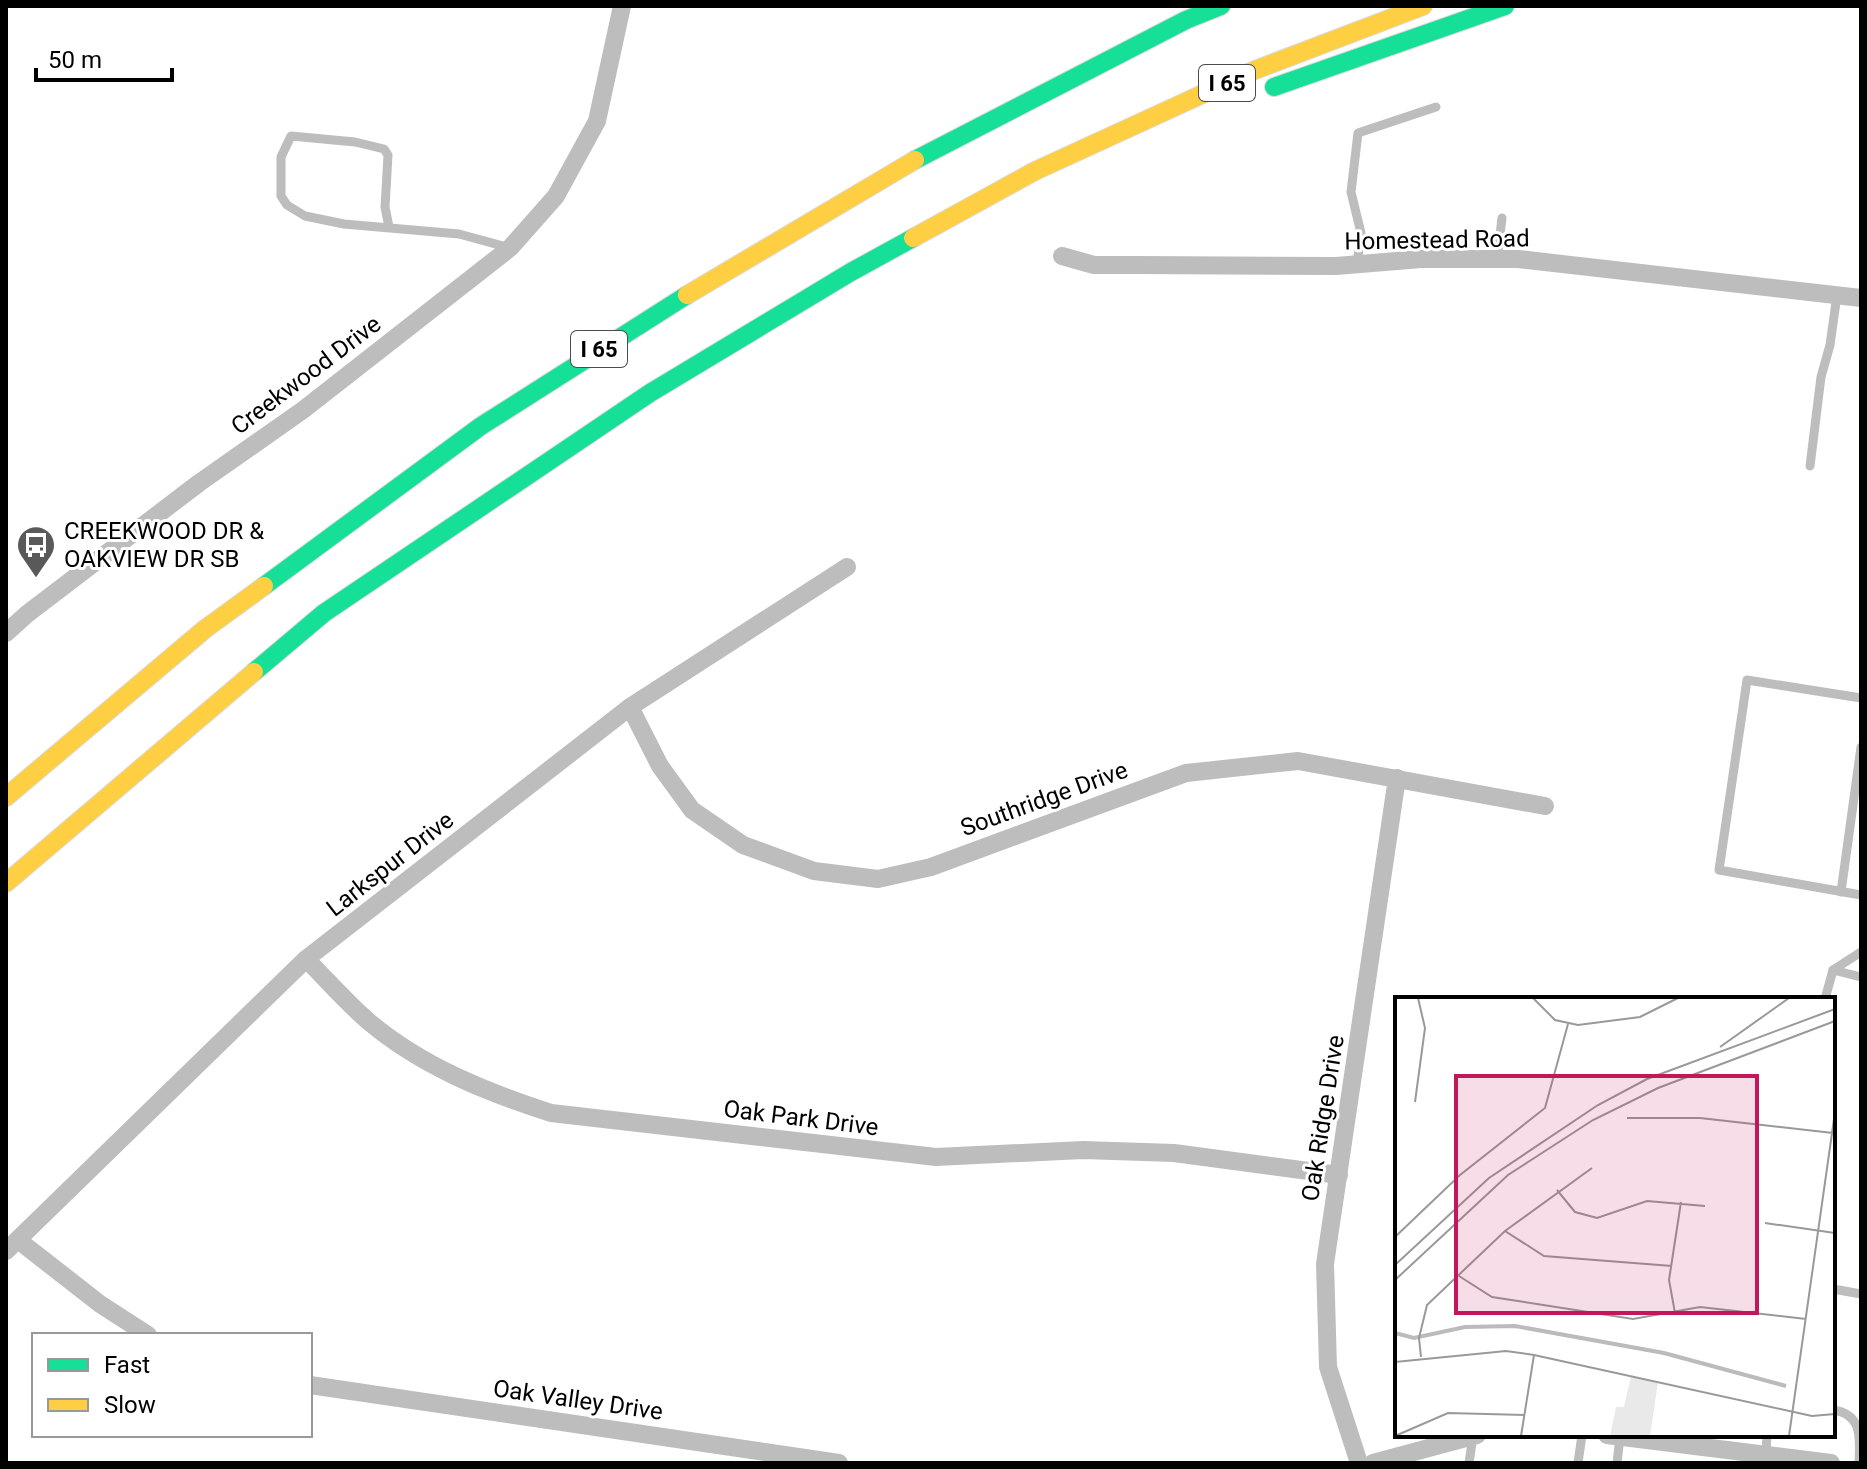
<svg xmlns="http://www.w3.org/2000/svg" width="1867" height="1469" viewBox="0 0 1867 1469" font-family="Roboto,sans-serif">
<style>
.lines{fill:none;stroke-linecap:round;stroke-linejoin:round}
.fast-casing{stroke:#dbdbdb;stroke-width:20}
.slow-casing{stroke:#dbdbdb;stroke-width:20}
.lane{stroke:#bdbdbd;stroke-width:9}
.street{stroke:#bdbdbd;stroke-width:18}
.fast{stroke:#16e098;stroke-width:18}
.slow{stroke:#ffcf43;stroke-width:18}
.labels{text-anchor:middle;stroke-width:6;stroke-linejoin:round;paint-order:stroke}
.shield{fill:#fff;stroke:#4c4c4c;stroke-width:2}
.shield-label{font-size:22px;font-weight:bold;fill:#000}
.street-label{font-size:24px;fill:#000;stroke:#fff}
.poi-label{font-size:24px;fill:#000;stroke:#fff;text-anchor:start}
.inset-river{fill:none;stroke:#bbb;stroke-width:4}
.inset-road{fill:none;stroke:#999;stroke-width:2}
.view{fill:#c2185b;fill-opacity:0.15;stroke:#c2185b;stroke-width:4}
.inset-edge{fill:none;stroke:#000;stroke-width:4}
</style>
<rect width="100%" height="100%" fill="#fff"/>
<g class="lines">
<defs>
<g id="fast">
<path d="M1274,87L1505,6"/>
<path d="M915,160L1186,20L1221,6"/>
<path d="M264,586L481,426L687,295"/>
<path d="M254,672L324,613L650,393L851,272L913,238"/>
</g>
<g id="slow">
<path d="M913,238L1035,171L1255,70L1423,6"/>
<path d="M687,295L915,160"/>
<path d="M6,797L205,629L264,586"/>
<path d="M6,883L254,672"/>
</g>
</defs>
<use href="#fast" class="fast-casing"/>
<use href="#slow" class="slow-casing"/>
<g class="lane">
<path d="M389,227L385,207L388,155L384,149L355,142L291,136L281,157V196L287,205L305,216L344,224L459,234L510,248"/>
<path d="M1497,259L1502,218"/>
<path d="M1357,265L1361,233L1351,192L1358,133L1436,107"/>
<path d="M1810,466L1821,377L1830,345L1837,295"/>
<path d="M1861,698L1747,680L1719,870L1861,895"/>
<path d="M1841,892L1861,747"/>
<path d="M1833,970L1861,977"/>
<path d="M1825,999L1833,970L1861,952"/>
<path d="M1833,1289L1861,1294"/>
<path d="M1833,1410C1863,1414 1860,1439 1859,1463"/>
<path d="M1766,1455L1767,1435"/>
<path d="M1469,1463L1473,1436"/>
<path d="M1578,1463L1582,1435"/>
<path d="M1617,1463L1620,1437"/>
</g>
<g class="street">
<path d="M1062,256L1094,265H1138L1336,266L1421,259H1518L1861,298"/>
<path d="M6,633L27,614L199,483L303,410L510,248L556,196L597,121L622,6"/>
<path d="M630,707L660,766L692,810L743,845L814,871L878,879L931,867L1186,773L1298,761L1545,806"/>
<path d="M306,959C327,980 346,1002 368,1021C421,1066 486,1092 551,1113L936,1157L1083,1150L1174,1153L1339,1175"/>
<path d="M18,1240L100,1304L148,1335"/>
<path d="M6,1251L306,959L630,707L847,567"/>
<path d="M310,1385L839,1463"/>
<path d="M1607,1435L1831,1463"/>
<path d="M1359,1463L1328,1367L1325,1264L1397,778"/>
<path d="M1373,1463L1477,1435"/>
</g>
<use href="#fast" class="fast"/>
<use href="#slow" class="slow"/>
</g>
<defs>
<symbol id="bus-pin" viewBox="-11 -11 22 30"><path d="M0 17L-7.5 6A9.5 9.5 0 1 1 7.5 6Z" fill="#595959" stroke="#fff"/><path d="M-5-6H5V4H4V6H2V4H-2V6H-4V4H-5ZM-3.5-4V0h7V-4ZM-3.5 1.2v1.5H-2V1.2ZM2 1.2v1.5H3.5V1.2Z" fill="#fff"/></symbol>
</defs>
<g fill-rule="evenodd">
<use href="#bus-pin" x="14" y="523" width="44" height="60"/>
</g>
<g class="labels">
<g class="shield">
<rect x="1199" y="65" width="56" height="36" rx="6"/>
<rect x="571" y="331" width="56" height="36" rx="6"/>
</g>
<g class="shield-label">
<text x="1227" y="91">I 65</text>
<text x="599" y="357">I 65</text>
</g>
<g class="street-label">
<text transform="translate(1437 240) rotate(-1)" y="8">Homestead Road</text>
<text transform="translate(306 375) rotate(-37)" y="8">Creekwood Drive</text>
<text transform="translate(1044 799) rotate(-20)" y="8">Southridge Drive</text>
<text transform="translate(390 864) rotate(-38)" y="8">Larkspur Drive</text>
<text transform="translate(801 1118) rotate(7)" y="8">Oak Park Drive</text>
<text transform="translate(1323 1118) rotate(-81)" y="8">Oak Ridge Drive</text>
<text transform="translate(578 1400) rotate(8)" y="8">Oak Valley Drive</text>
</g>
<g class="poi-label">
<text x="64" y="539">CREEKWOOD DR &amp;<tspan x="64" dy="28">OAKVIEW DR SB</tspan></text>
</g>
</g>
<g transform="translate(1395 997)">
<rect width="440" height="440" fill="#fff"/>
<path d="M236,379L263,385L255,439H215L221,410H229Z" fill="#e9e9e9"/>
<path class="inset-river" d="M0,336L19,341L70,330L120,329L269,356L391,389"/>
<path class="inset-road" d="M138,1L160,23L183,28L245,20L283,1M325,50L394,1M20,105L30,31L23,1M232,121H305L438,136M162,193L180,215L202,221L252,204L310,209M370,226L440,236M110,234L149,259L277,269M0,240L65,178L150,111L173,27M0,268L94,181L203,108L252,82L440,12M64,279L97,300L238,322L305,310L411,322M0,283L113,178L198,123L263,91L440,24M280,316L274,283L286,205M26,360L24,341L32,308L110,234L197,171M0,365L111,354L139,358L417,419L440,417M0,439L53,416L130,418M126,439L139,358M394,439L440,115"/>
<path class="view" d="M61,79H362V316H61Z"/>
<rect width="440" height="440" class="inset-edge"/>
</g>
<rect width="1867" height="1469" fill="none" stroke="#000000" stroke-width="16"/>
<rect x="32" y="1333" width="280" height="104" fill="#ffffff" stroke="#999999" stroke-width="2"/>
<rect x="48" y="1359" width="40" height="12" fill="#16e098" stroke="#999999" stroke-width="2"/>
<text x="104" y="1373" font-size="24" fill="#000000">Fast</text>
<rect x="48" y="1399" width="40" height="12" fill="#ffcf43" stroke="#999999" stroke-width="2"/>
<text x="104" y="1413" font-size="24" fill="#000000">Slow</text>
<path d="M36 68v12h136v-12" fill="none" stroke="#000000" stroke-width="4"/>
<text x="48" y="68" font-size="24" fill="#000000" stroke="#ffffff" stroke-width="6" paint-order="stroke">50 m</text>
</svg>
